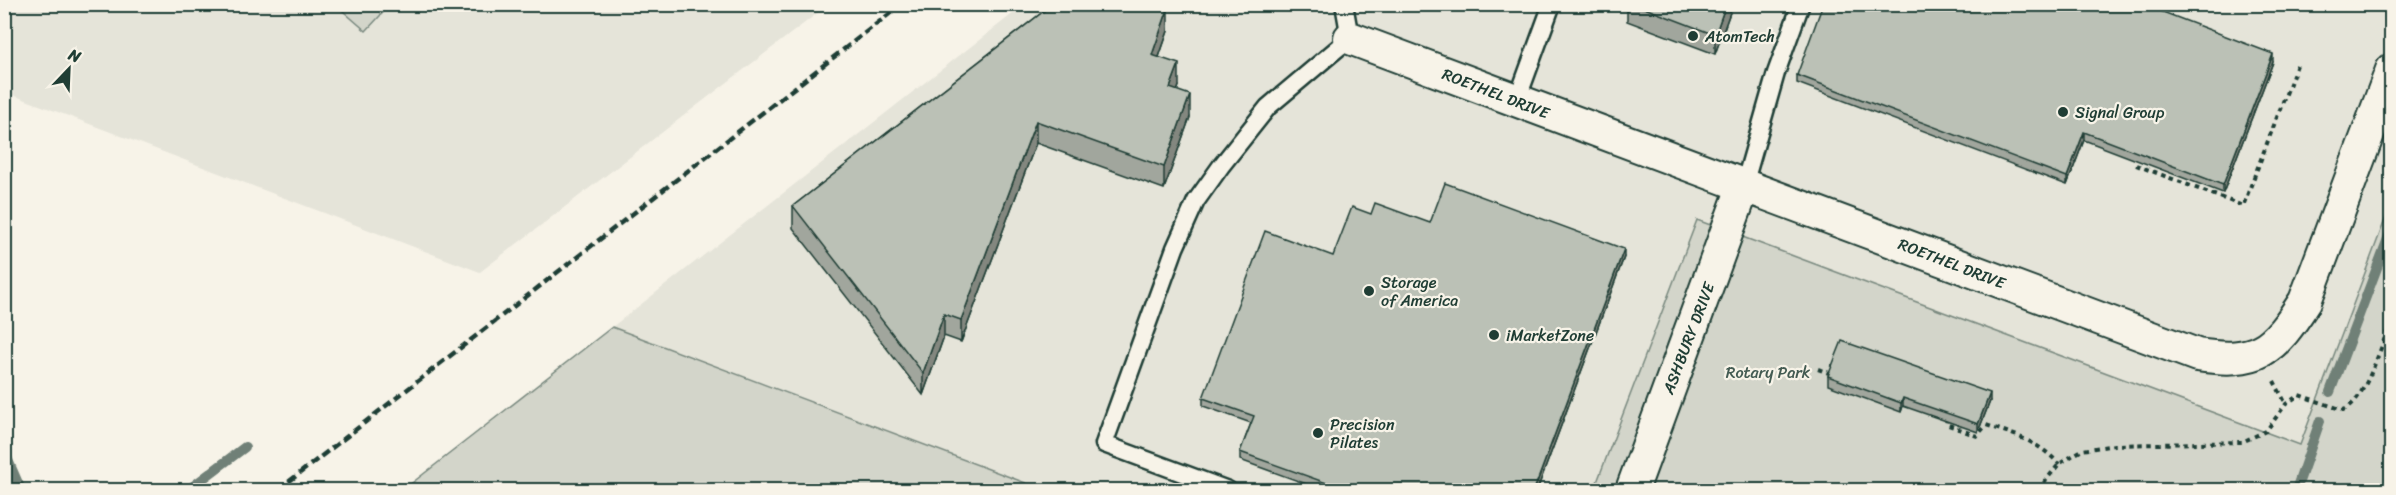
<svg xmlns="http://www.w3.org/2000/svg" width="2396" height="495" viewBox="0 0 2396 495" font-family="Sriracha,sans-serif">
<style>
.built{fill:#e5e4d9}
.green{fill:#d3d5ca;stroke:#79897f;stroke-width:1.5}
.water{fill:url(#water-ripples);stroke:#6f8077;stroke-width:1.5}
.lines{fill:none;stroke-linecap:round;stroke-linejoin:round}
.stream{stroke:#6f8077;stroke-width:10}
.service-casing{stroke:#1f3d34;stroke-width:21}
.minor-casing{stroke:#1f3d34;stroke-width:36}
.path{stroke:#1f3d34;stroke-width:4;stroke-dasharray:4.5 4.5;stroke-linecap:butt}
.service{stroke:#f7f3e8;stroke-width:16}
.minor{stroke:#f7f3e8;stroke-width:32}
.rail{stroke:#1f3d34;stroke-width:4.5;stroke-dasharray:9 4.5;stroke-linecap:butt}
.wall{fill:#a1a69d;stroke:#1f3d34;stroke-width:1.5}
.shaded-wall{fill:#83877f;stroke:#1f3d34;stroke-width:1.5}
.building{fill:#bbc1b6;stroke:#1f3d34;stroke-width:1.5}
.poi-dot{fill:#1f3d34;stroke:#f7f3e8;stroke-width:2}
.labels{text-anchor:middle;stroke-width:4.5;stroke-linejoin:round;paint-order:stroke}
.poi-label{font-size:16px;fill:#1f3d34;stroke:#f7f3e8;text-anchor:start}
.street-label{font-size:16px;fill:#1f3d34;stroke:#f7f3e8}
.park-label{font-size:16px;fill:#435b52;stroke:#f7f3e8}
</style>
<defs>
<pattern id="water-ripples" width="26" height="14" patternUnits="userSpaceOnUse" patternTransform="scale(1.5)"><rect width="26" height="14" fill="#a4ada3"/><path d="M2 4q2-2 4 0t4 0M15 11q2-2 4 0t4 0" fill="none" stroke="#858e86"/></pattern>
</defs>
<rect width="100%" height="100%" fill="#f7f3e8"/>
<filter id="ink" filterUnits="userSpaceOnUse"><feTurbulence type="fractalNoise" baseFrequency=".0167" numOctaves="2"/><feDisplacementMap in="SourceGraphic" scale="12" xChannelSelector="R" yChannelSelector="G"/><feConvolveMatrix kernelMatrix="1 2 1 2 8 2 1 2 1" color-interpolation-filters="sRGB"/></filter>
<g filter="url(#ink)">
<g class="built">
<path d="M4,5H828L480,272L5,92Z"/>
<path d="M1024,5H2391V204L2300,445L1697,220L1594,490H1045L612,327Z"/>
</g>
<g class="green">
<path d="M336,5H390L366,31Z"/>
<path d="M2391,204V490H1594L1697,220L2300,445Z"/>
<path d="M612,327L1015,479L1044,490H403Z"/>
</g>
<path class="water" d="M2367,486L2378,490H2322L2337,487Z"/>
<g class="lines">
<g class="stream">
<path d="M2330,392L2392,228"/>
<path d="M4,451L21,490"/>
<path d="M188,490L245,447"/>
<path d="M2296,490L2320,421"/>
</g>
<defs>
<g id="service">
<path d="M1517,100L1552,4"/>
<path d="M1744,185L1776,73L1801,4"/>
<path d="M1228,490L1104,444L1175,248L1196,201L1221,166L1268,107L1350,38L1344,4"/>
</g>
<g id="minor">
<path d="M1350,38L2197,355C2258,364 2273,351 2305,301L2392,70"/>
<path d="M1632,490L1744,185"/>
</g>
</defs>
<use href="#service" class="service-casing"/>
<use href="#minor" class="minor-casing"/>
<g class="path">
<path d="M2136,165L2243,206L2297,65"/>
<path d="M1818,369L1829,373L1832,366H1835"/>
<path d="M2274,381L2286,404"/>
<path d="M1947,418L1946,424L1977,436L1986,425C2015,435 2038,441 2059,464"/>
<path d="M2038,490L2059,464L2082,450L2115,445L2242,442L2266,431L2286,404L2299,395L2343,410C2365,403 2383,340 2392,319"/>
</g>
<use href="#service" class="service"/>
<use href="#minor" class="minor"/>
<path class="rail" d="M278,490L902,4"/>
</g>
<g class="wall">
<path d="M1053,4H1166L1164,8L1168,31L1159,57L1179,86L1177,91L1190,117L1164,189L1036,143L961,342L944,336L923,395L793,228V206Z"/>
<path d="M1627,4H1733L1715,54L1627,21Z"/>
<path d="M2273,62L2223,193L2084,140L2067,185L1797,83V75Z"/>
<path d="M1371,214L1430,223L1624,257L1537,490H1323L1240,460V452L1251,423L1203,406V398Z"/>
<path d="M1828,376L1990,401L1978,432L1903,406L1901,412L1828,385Z"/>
</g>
<g class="shaded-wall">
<path d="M1158,4H1166L1157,27Z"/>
<path d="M1726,4H1733L1715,54V35Z"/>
<path d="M1168,9V31L1152,77V55Z"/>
<path d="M2273,54V62L2223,193V185Z"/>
<path d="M1179,64V86L1170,110V88Z"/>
<path d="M1190,95V117L1164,189V167Z"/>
<path d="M1036,121V143L961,342V320Z"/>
<path d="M2084,132V140L2067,185V177Z"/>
<path d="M1624,249V257L1537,490H1534Z"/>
<path d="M944,314V336L923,395V373Z"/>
<path d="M1990,393V401L1978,432V424Z"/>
<path d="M1903,398V406L1901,412V403Z"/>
</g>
<g class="building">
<path d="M1053,4H1158L1157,5L1168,9L1152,55L1179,64L1170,88L1190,95L1164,167L1036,121L961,320L944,314L923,373L793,206Z"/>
<path d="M1634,4H1726L1715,35Z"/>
<path d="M1823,4H2142L2273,54L2223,185L2084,132L2067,177L1797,75Z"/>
<path d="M1445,183L1624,249L1534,490H1346L1240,452L1254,416L1203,398L1265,231L1333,256L1352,207L1371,214L1375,203L1430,223Z"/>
<path d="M1842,341L1990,393L1978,424L1903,398L1901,403L1828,376Z"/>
</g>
</g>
<g class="poi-dot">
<circle cx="1693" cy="36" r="6"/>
<circle cx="2063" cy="112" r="6"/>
<circle cx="1369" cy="291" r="6"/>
<circle cx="1494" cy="335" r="6"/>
<circle cx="1318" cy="433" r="6"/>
</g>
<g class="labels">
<g class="poi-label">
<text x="1705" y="42">AtomTech</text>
<text x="2075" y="118">Signal Group</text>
<text x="1381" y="288">Storage<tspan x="1381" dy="18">of America</tspan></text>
<text x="1506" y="341">iMarketZone</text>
<text x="1330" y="430">Precision<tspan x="1330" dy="18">Pilates</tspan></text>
</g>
<g class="street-label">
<text transform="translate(1496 93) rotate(21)" y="6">ROETHEL DRIVE</text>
<text transform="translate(1952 263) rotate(21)" y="6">ROETHEL DRIVE</text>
<text transform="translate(1688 338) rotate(-69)" y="6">ASHBURY DRIVE</text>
</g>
<g class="park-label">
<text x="1768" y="378">Rotary Park</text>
</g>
</g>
<rect width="2396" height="495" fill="none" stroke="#f7f3e8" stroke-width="24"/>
<rect x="12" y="12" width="2372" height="471" fill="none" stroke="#1f3d34" stroke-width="2" filter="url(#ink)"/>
<g transform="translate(69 69) rotate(23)" stroke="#f7f3e8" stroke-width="4.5" paint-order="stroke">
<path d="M0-4.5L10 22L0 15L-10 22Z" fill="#1f3d34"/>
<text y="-9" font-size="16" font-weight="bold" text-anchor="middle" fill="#1f3d34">N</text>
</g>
</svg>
